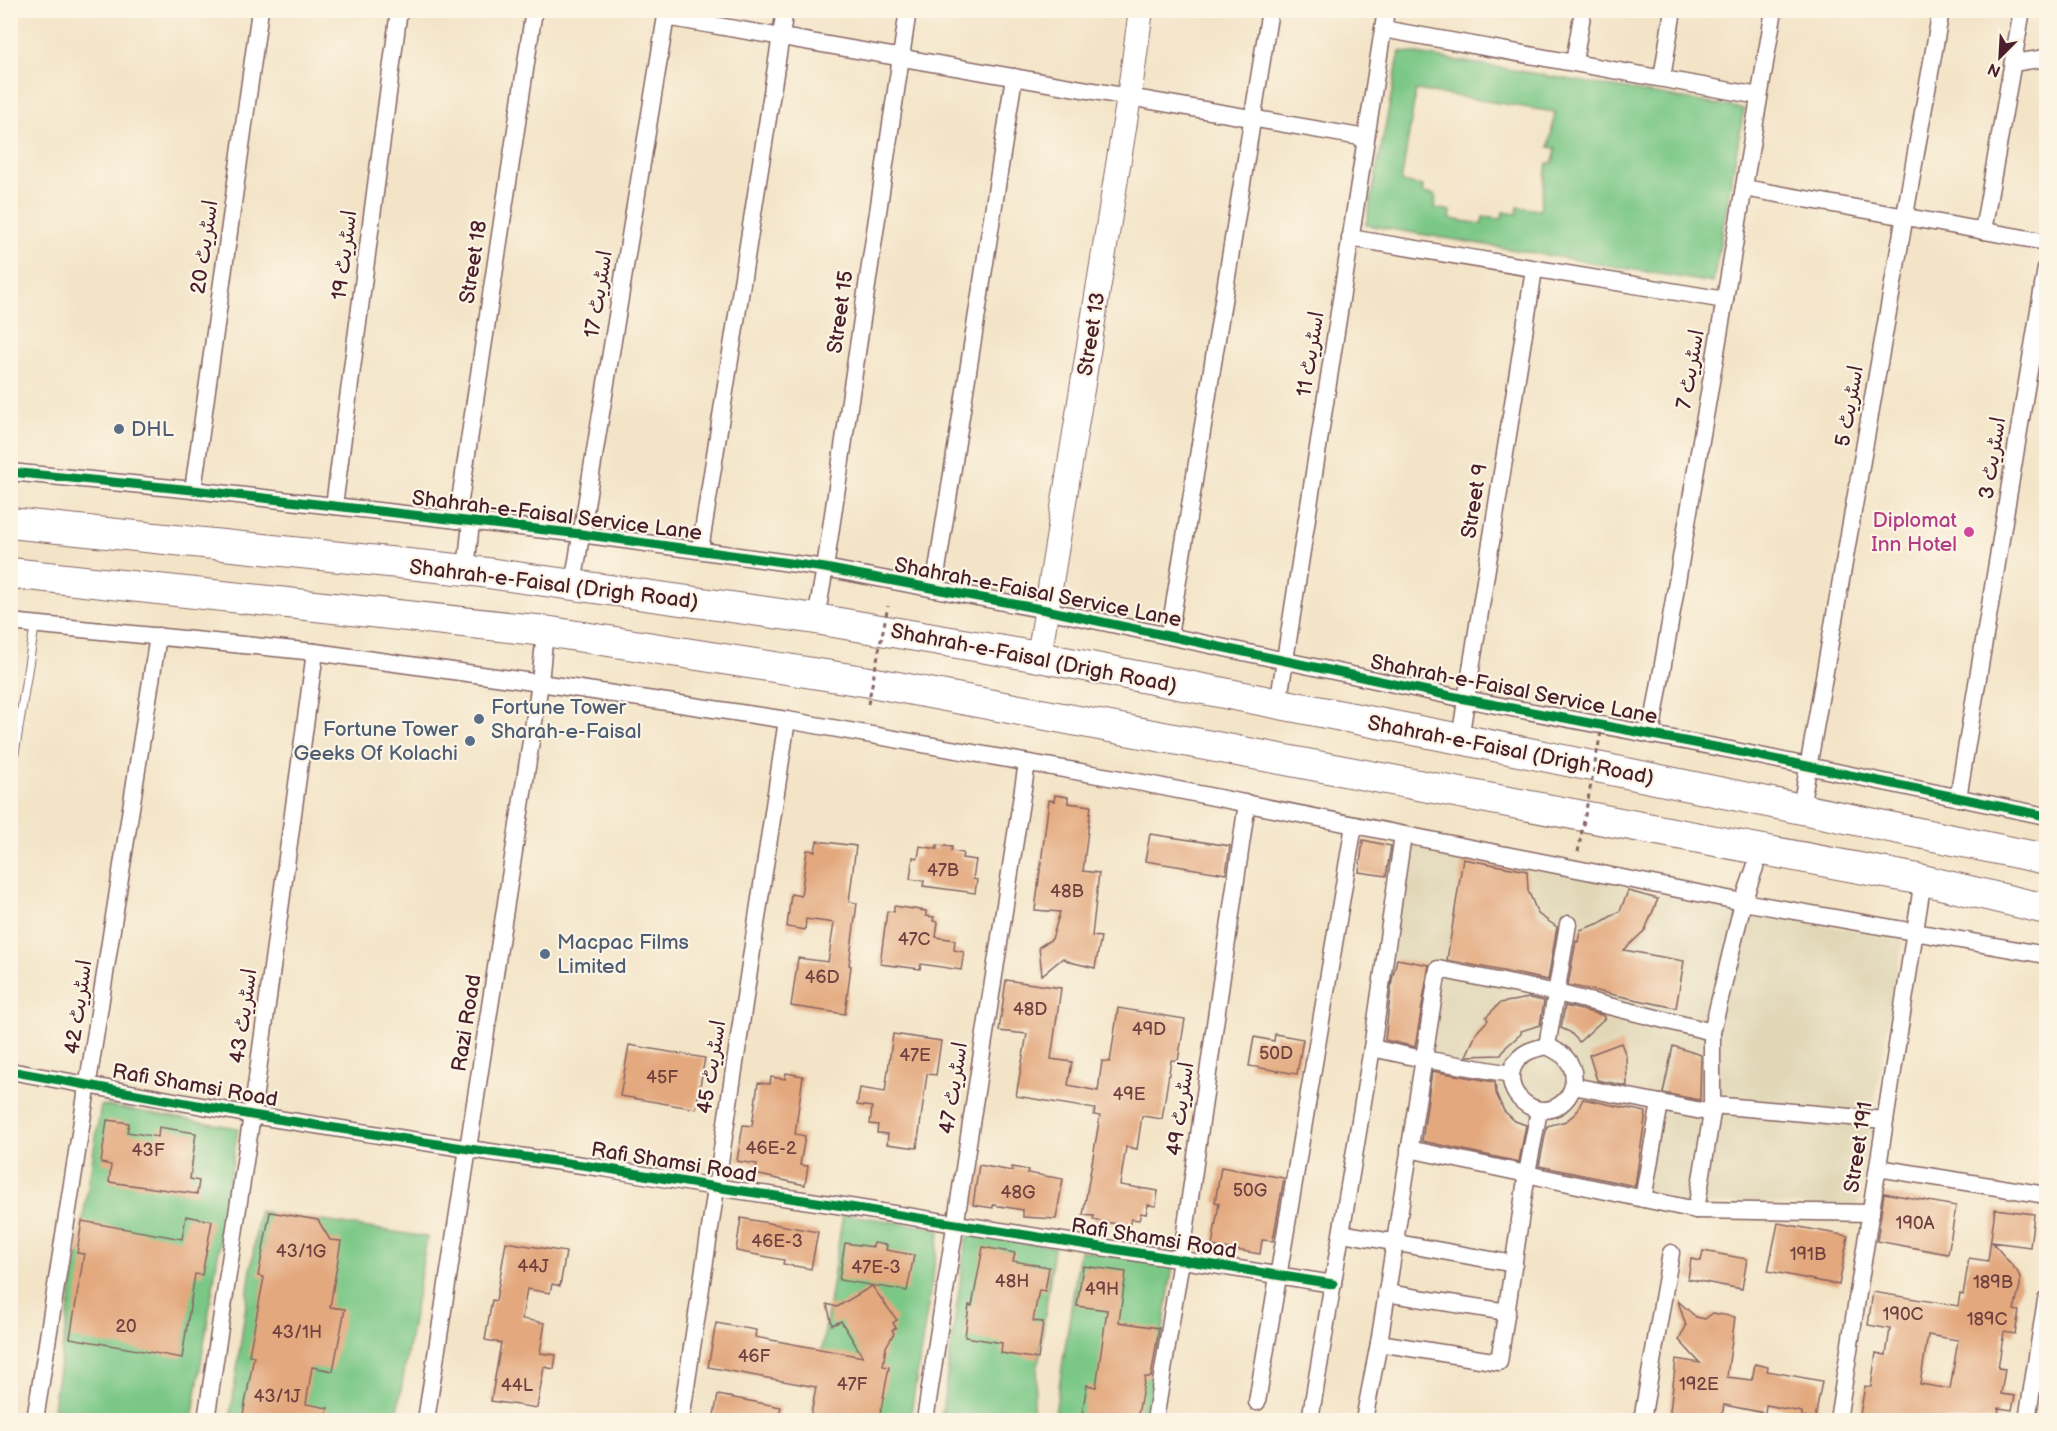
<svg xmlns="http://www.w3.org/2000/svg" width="2057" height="1431" viewBox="0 0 2057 1431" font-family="'Balsamiq Sans','Playpen Sans Arabic',sans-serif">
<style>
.built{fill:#e1d7b7}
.green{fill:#7ac786;stroke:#627358;stroke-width:1.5;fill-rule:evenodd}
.building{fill:#e3a87e;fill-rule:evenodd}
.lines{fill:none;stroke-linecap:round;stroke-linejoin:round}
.lane-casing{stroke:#856462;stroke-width:10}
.street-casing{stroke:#856462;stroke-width:19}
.secondary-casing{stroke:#856462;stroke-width:26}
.highway-casing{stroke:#856462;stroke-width:32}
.lane{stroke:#fff;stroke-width:8}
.street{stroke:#fff;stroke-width:16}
.secondary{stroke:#fff;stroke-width:24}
.highway{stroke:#fff;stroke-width:30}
.path-bridge{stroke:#856462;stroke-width:3;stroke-dasharray:4.5 4.5;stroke-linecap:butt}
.cycleway-casing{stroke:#fcf5e5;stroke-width:13}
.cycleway{stroke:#00873e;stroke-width:9}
.service-dot{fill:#5c6f8a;stroke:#fcf5e5;stroke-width:2}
.hotel-dot{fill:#d1479c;stroke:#fcf5e5;stroke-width:2}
.labels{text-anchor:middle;stroke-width:4.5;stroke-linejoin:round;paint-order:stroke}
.number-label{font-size:18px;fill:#704140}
.street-label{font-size:21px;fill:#4a1f2b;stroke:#fcf5e5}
.service-label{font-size:21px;fill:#4e5e75;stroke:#fcf5e5;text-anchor:start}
.hotel-label{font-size:21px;fill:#b23c85;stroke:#fcf5e5;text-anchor:end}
</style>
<rect width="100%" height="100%" fill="#fcf5e5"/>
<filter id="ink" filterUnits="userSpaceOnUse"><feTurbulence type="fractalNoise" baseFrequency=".0167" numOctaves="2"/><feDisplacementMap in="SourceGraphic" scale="12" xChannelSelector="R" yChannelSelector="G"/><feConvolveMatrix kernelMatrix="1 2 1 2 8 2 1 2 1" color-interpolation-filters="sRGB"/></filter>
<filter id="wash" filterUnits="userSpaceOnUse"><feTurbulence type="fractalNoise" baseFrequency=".008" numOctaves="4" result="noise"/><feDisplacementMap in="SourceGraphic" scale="24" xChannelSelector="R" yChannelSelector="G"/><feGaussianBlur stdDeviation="1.35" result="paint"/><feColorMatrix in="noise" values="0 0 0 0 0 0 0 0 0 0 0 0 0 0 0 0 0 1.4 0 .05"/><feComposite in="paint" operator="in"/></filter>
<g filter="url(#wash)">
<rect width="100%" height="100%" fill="#f3e4c7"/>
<path class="built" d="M1395,832L1740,913L1903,937L1857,1208L1749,1202L1689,1206L1401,1145L1415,1056L1364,1044Z"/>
<g class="green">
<path d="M1400,51L1744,109L1713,283L1366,225ZM1416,90L1555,112L1549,147L1556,148L1553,163H1547L1540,210L1518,207L1517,214L1503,212L1502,219L1483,217L1482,224L1450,219L1451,211L1435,208L1436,195L1422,193L1423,186L1401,182Z"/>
<path d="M101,1105L238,1128L192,1420H128L53,1408Z"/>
<path d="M259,1211L427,1237L396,1420H230Z"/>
<path d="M843,1214L940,1229L910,1420H811Z"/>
<path d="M973,1234L1054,1247L1031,1420H941L966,1239Z"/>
<path d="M1080,1250L1173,1265L1149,1420H1054Z"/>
</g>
<g id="blocks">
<g class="building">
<path d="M1055,795L1068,797V803L1091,806L1083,871L1099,873L1092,936L1101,937L1095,968L1070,962L1063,958L1042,975L1039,947L1052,939L1060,912L1035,910L1049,800L1054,801Z"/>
<path d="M1150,834L1230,846L1226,874L1145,861Z"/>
<path d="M1363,840L1391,846L1386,876L1359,872Z"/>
<path d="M817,841L856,846L849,902L857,903L849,965L851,966L845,1014L791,1006L798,958L828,962L834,923L806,919L805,930L787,927L791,894L801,896L807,850L815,851Z"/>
<path d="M937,845L952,847L951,851L963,853L962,858L976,860L973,879L977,880L975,893L923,886L924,881L910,879L913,857L918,858L920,846L937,849Z"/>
<path d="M1463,859L1527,871L1528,890L1538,914L1557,927L1548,980L1447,960Z"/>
<path d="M1628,891L1658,899L1645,930L1624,950L1684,961L1676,1008L1568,985L1576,941L1578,942L1580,930L1600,923L1620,911Z"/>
<path d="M894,906L926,911V916L934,917L933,921L938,922L936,937L955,940L954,950L964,952L961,970L921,964L920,969L880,964L887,911L894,912Z"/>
<path d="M1397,959L1429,965L1415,1047L1385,1040L1392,980Z"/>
<path d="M1006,980L1061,988L1051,1059L1072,1062L1068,1085L1098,1091L1102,1061L1110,1062L1118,1008L1185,1019L1178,1061L1171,1060L1162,1119L1142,1116L1137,1149L1126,1147L1120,1185L1158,1191L1156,1206L1148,1205L1146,1214L1141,1213L1139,1220L1131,1219L1129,1226L1093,1220L1094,1216L1083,1215L1100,1116L1094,1115L1095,1109L1016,1096L1027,1034L999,1031Z"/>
<path d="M1529,998L1544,1001L1540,1025L1521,1031V1034L1506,1047L1501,1055L1466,1056L1477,1032L1488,1020L1486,1017L1500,1003Z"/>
<path d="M1565,1006L1602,1015L1605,1018L1579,1042L1570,1032L1561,1028Z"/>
<path d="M893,1034L941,1041L936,1075L927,1074L917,1148L887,1144L888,1134L877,1133L878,1125L870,1124L872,1107L857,1105L860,1088L885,1092Z"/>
<path d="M1275,1034L1303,1039L1297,1074L1249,1066L1254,1037L1274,1041Z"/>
<path d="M1621,1043L1626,1056L1627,1086L1597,1080L1589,1055Z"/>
<path d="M629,1045L705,1058L696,1109L620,1096Z"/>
<path d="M1673,1046L1701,1055L1700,1100L1663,1093Z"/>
<path d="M1432,1071L1495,1082L1496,1093L1504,1111L1515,1121L1526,1125L1519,1162L1422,1141Z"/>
<path d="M786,1073L803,1076L795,1134L805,1136L800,1165L808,1166L805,1185L755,1174L757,1164L737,1161L743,1125L752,1126L758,1083L770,1084L771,1077L785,1079Z"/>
<path d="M1583,1099L1646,1112L1635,1186L1539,1166L1547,1126L1566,1121L1576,1113Z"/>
<path d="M107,1120L129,1123L127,1132L158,1137L159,1127L196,1133L190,1179L199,1181L197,1194L109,1182L111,1165L101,1163Z"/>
<path d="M979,1165L1012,1171V1167L1028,1170L1027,1173L1063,1179L1056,1219L1023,1217V1210L993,1205V1208L973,1205Z"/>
<path d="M1221,1167L1284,1178L1273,1241L1262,1240L1260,1254L1212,1246L1219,1203L1215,1202Z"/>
<path d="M1884,1193L1956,1206L1948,1254L1877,1241Z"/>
<path d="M1995,1209L2034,1214L2030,1247L1992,1242L2017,1271L2020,1277V1286L2014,1310L2019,1311L2015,1334L2004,1332L1998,1368L2005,1369L2001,1394L2015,1396L2012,1410L1999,1408L1997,1420H1859L1865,1386L1871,1387L1876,1353L1886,1355L1890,1329L1868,1325L1873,1292L1958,1306L1960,1294L1963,1295L1969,1258L1988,1261ZM1928,1335L1958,1340L1950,1389L1920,1384Z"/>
<path d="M270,1212L318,1220L330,1240L341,1241L330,1307L345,1309L333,1371L312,1367L306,1404L328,1408L326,1420H242L254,1356L249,1355L264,1277L258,1276Z"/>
<path d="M186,1216L212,1221L202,1275L195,1274L182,1358L70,1338L84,1254L77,1253L82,1221L182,1239Z"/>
<path d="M741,1218L818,1232L811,1269L783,1264L784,1260L736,1251Z"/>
<path d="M1778,1223L1848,1236L1839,1285L1768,1271Z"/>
<path d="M506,1242L566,1252L560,1286L552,1284L550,1293L527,1289L522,1319L545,1323L540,1353L556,1355L554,1369L544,1367L537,1408L491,1401L501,1343L485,1340L492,1300L496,1301Z"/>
<path d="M845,1243L873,1247L874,1243L887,1245L886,1250L914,1255L907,1291L839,1280Z"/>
<path d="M983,1247L1015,1253L1013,1261L1049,1267L1045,1291L1039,1290L1033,1321L1043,1322L1038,1359L1001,1353L1002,1343L965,1337L969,1305L972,1306Z"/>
<path d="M1703,1251L1747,1259L1742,1289L1688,1279L1691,1259L1701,1261Z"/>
<path d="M1083,1266L1126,1272L1119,1322L1159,1328L1151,1377H1145L1137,1420H1081L1087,1385L1096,1387L1107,1310L1077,1306Z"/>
<path d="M872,1286L897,1320L893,1323L896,1328L892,1330L894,1333L886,1347L883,1366L889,1367L879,1420H810L816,1387L708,1367L716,1323L756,1330L755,1337L863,1357L841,1321L832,1325L827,1304L837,1307Z"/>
<path d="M1678,1301L1696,1317L1705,1319L1713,1313L1735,1317L1727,1377L1752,1380L1755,1364L1768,1367L1767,1371L1822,1381L1815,1419L1802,1417V1412L1766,1405L1765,1413L1724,1405L1721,1420H1669L1676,1359L1700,1363L1679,1340L1686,1326Z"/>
<path d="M718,1395L781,1407L778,1420H713Z"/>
</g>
</g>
</g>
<g filter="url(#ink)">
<use href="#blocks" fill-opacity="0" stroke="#856462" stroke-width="1.5"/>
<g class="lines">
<defs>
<path id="lane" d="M10,782L35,624"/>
<g id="street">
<path d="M666,17L1366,138"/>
<path d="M1383,29L1759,96"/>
<path d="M1574,62L1583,10"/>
<path d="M2013,63L2046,58"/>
<path d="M1662,78L1673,10"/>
<path d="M1744,188L2046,242"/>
<path d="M1983,231L2022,10"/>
<path d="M1350,238L1725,300"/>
<path d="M10,472L193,490L581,534L825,568L1046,610L1465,699L1731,750L2046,816"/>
<path d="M193,490L260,10"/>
<path d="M334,506L399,10"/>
<path d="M457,520L534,10"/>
<path d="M700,550L785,10"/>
<path d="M466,570L471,522"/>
<path d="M573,585L667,10"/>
<path d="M934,589L1014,77"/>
<path d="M816,619L825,568L908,10"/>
<path d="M10,622L315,652L540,683L787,720L1143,783L1743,902L2046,955"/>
<path d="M1169,636L1270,10"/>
<path d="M1278,705L1386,10"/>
<path d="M1651,735L1774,10"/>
<path d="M1460,739L1534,270"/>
<path d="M1958,798L2046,268"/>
<path d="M1801,808L1941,10"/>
<path d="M1761,850L1743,902L1712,1032V1105L1885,1120"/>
<path d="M1547,1046C1553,1049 1559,1052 1564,1056C1593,1086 1551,1132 1519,1098C1511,1089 1509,1077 1513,1067C1520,1052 1533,1049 1547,1046Z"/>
<path d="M1547,1046L1568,924"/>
<path d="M1372,1048L1423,1059L1511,1074"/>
<path d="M10,1071L252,1115L469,1149L603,1168L715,1187L837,1205L1333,1284"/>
<path d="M1573,1086L1712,1113"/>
<path d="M1409,1149L1696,1210L1871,1213"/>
<path d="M1878,1168L2046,1195"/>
<path d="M1643,1199L1660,1103"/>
<path d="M1696,1210L1712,1113V1105"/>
<path d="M1342,1233L1514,1264"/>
<path d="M1386,1293L1507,1312"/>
<path d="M1379,1343L1499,1362L1527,1173L1539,1111"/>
<path d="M1257,1402L1354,825"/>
<path d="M35,1420L158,636"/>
<path d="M206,1420L252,1115L315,652"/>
<path d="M426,1420L540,683L545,631"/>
<path d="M681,1420L787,720"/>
<path d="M925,1420L1027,763"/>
<path d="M1155,1420L1181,1260L1247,803"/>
<path d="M1310,1420L1372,1048L1403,835"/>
<path d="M1364,1420L1379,1343L1438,969L1557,993L1712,1032"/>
<path d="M1642,1420L1671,1253"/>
<path d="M1838,1420L1923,880"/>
<path d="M2027,1420L2046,1300"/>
</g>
<path id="secondary" d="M1039,657L1129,97L1141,10"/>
<g id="highway">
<path d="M10,523L466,570L816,619L1039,657L1460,739L2046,859"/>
<path d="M10,573L545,631L876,683L1923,880L2046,909"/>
</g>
</defs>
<use href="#lane" class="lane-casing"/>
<use href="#street" class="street-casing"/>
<use href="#secondary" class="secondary-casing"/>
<use href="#highway" class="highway-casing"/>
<use href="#lane" class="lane"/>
<use href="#street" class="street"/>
<use href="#secondary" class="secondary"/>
<use href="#highway" class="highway"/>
<g class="path-bridge">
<path d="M868,704L888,606"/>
<path d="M1578,852L1601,732"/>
</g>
<defs>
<g id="cycleway">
<path d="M10,472L193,490L581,534L825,568L1046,610L1465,699L1731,750L2046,816"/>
<path d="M10,1071L252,1115L469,1149L603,1168L715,1187L837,1205L1333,1284"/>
</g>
</defs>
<use href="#cycleway" class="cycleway-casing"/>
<use href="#cycleway" class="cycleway"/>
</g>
</g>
<g class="service-dot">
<circle cx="119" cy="429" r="6"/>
<circle cx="479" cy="719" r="6"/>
<circle cx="470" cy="741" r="6"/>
<circle cx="545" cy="954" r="6"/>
</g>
<circle class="hotel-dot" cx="1969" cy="532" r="6"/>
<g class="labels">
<g class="number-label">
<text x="943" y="876">47B</text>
<text x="1067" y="897">48B</text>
<text x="914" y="945">47C</text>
<text x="822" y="983">46D</text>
<text x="1030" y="1015">48D</text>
<text x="1149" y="1035">49D</text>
<text x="1276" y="1059">50D</text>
<text x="915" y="1061">47E</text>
<text x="662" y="1083">45F</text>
<text x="1129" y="1100">49E</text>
<text x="771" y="1154">46E-2</text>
<text x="148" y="1156">43F</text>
<text x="1250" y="1196">50G</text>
<text x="1018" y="1198">48G</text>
<text x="1915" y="1229">190A</text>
<text x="777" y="1247">46E-3</text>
<text x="301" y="1257">43/1G</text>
<text x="1808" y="1260">191B</text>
<text x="533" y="1272">44J</text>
<text x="876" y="1273">47E-3</text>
<text x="1012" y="1287">48H</text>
<text x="1993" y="1288">189B</text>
<text x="1102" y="1295">49H</text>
<text x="1903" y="1320">190C</text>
<text x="1987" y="1325">189C</text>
<text x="126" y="1332">20</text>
<text x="297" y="1338">43/1H</text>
<text x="754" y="1362">46F</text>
<text x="852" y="1390">47F</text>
<text x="1699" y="1390">192E</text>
<text x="517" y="1391">44L</text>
<text x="277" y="1402">43/1J</text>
</g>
<g class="street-label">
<text transform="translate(204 247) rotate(-82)" y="7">اسٹریٹ 20</text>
<text transform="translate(344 255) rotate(-83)" y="7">اسٹریٹ 19</text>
<text transform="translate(473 262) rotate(-81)" y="7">Street 18</text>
<text transform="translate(598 294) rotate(-81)" y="7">اسٹریٹ 17</text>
<text transform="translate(840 312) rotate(-82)" y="7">Street 15</text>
<text transform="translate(1091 334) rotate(-81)" y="7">Street 13</text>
<text transform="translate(1310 354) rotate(-81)" y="7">اسٹریٹ 11</text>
<text transform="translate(1690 369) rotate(-80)" y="7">اسٹریٹ 7</text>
<text transform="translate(1849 406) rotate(-80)" y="7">اسٹریٹ 5</text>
<text transform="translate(1992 458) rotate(-81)" y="7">اسٹریٹ 3</text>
<text transform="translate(1474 501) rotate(-81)" y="7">Street 9</text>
<text transform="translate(557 515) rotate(7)" y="7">Shahrah-e-Faisal Service Lane</text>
<text transform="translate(554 584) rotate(7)" y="7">Shahrah-e-Faisal (Drigh Road)</text>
<text transform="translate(1038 592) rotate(11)" y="7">Shahrah-e-Faisal Service Lane</text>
<text transform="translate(1034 658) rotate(11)" y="7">Shahrah-e-Faisal (Drigh Road)</text>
<text transform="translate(1514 689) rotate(11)" y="7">Shahrah-e-Faisal Service Lane</text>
<text transform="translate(1511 750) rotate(11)" y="7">Shahrah-e-Faisal (Drigh Road)</text>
<text transform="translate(78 1007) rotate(-82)" y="7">اسٹریٹ 42</text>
<text transform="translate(243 1016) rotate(-82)" y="7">اسٹریٹ 43</text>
<text transform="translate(466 1023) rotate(-81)" y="7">Razi Road</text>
<text transform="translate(711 1067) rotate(-81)" y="7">اسٹریٹ 45</text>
<text transform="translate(195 1085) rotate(10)" y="7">Rafi Shamsi Road</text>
<text transform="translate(953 1088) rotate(-81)" y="7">اسٹریٹ 47</text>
<text transform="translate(1180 1109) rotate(-82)" y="7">اسٹریٹ 49</text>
<text transform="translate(1858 1147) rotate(-81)" y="7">Street 191</text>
<text transform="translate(674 1162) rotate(9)" y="7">Rafi Shamsi Road</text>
<text transform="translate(1154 1238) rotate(9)" y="7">Rafi Shamsi Road</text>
</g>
<g class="service-label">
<text x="131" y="436">DHL</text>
<text x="491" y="714">Fortune Tower<tspan x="491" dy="24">Sharah-e-Faisal</tspan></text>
<text x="458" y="736" text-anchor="end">Fortune Tower<tspan x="458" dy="24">Geeks Of Kolachi</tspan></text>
<text x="557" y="949">Macpac Films<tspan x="557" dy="24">Limited</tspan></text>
</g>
<g class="hotel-label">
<text x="1957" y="527">Diplomat<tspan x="1957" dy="24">Inn Hotel</tspan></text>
</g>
</g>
<rect width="2057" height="1431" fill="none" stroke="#fcf5e5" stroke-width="36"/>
<g transform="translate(2000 57) rotate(204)" stroke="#fcf5e5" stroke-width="4.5" paint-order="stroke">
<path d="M0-4.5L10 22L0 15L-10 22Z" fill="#4a1f2b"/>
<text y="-9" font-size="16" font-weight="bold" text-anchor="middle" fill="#4a1f2b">N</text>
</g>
</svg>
